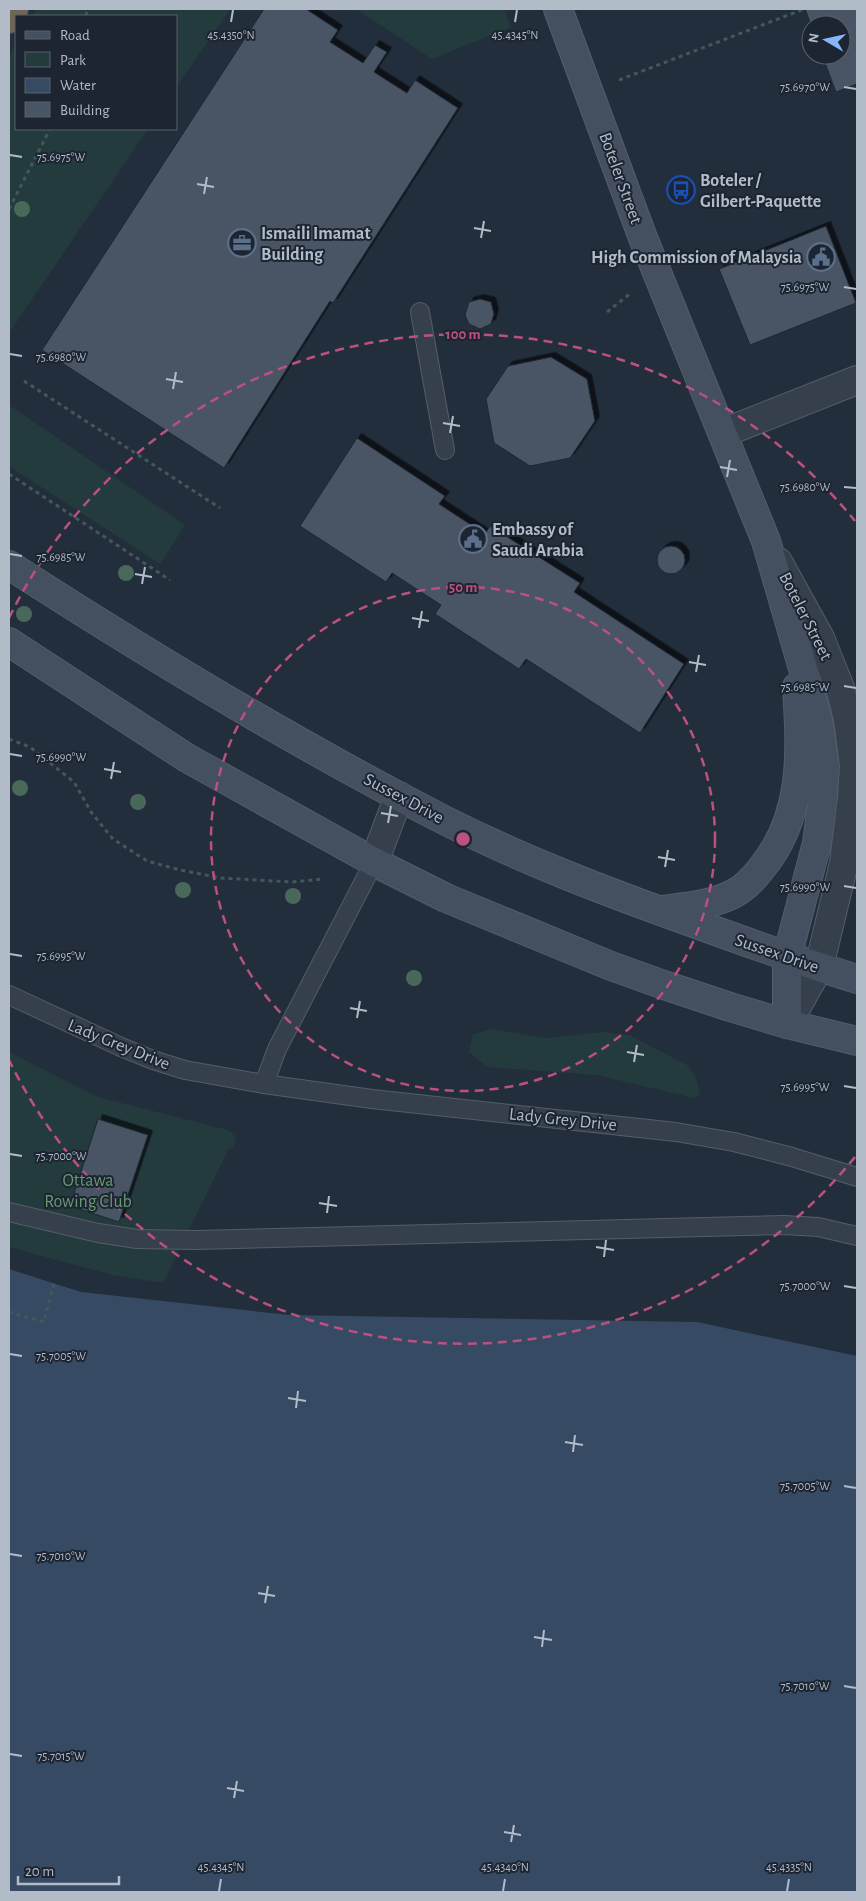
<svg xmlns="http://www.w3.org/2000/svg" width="866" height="1901" viewBox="0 0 866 1901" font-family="'Alegreya Sans',sans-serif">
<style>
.green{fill:#243b3d}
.water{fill:#364a63}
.building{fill:#485565;stroke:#1e2733;filter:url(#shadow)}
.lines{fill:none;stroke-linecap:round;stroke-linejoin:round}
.service-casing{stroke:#545e6a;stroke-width:20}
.minor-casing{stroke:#545e6a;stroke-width:30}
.tertiary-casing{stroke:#545e6a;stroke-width:30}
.secondary-casing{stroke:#545e6a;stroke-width:30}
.motorway-casing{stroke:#424b57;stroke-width:30}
.path{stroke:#42585a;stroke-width:3;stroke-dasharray:4 4;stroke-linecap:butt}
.service{stroke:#36404c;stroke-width:18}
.minor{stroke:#36404c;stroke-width:28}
.tertiary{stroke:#36404c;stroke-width:28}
.secondary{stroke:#444f5f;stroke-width:28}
.motorway{stroke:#726553;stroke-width:28}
.tree{fill:#48695a}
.ticks{fill:none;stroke:#b2bbc8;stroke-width:2}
.ring{fill:none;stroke:#bc5181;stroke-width:2.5;stroke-dasharray:9 6}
.labels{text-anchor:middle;stroke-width:4;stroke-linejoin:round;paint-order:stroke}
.street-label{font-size:18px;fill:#b2bbc8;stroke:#1c2531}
.poi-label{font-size:18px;font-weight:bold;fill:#b2bbc8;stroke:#1c2531;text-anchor:start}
.park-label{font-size:18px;fill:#689972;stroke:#1c2531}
.ticks-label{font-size:12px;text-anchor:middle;fill:#b2bbc8;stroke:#1c2531;stroke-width:4;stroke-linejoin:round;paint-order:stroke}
.centre{fill:#bc5181;stroke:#1c2531;stroke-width:2.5}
.ring-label{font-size:15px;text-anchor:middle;font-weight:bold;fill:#bc5181;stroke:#1c2531;stroke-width:4;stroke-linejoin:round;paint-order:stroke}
</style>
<defs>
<filter id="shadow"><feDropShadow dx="4.5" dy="-4.5" stdDeviation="0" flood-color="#0009"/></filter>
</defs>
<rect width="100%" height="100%" fill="#222e3c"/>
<g class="green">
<path d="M36,9H230L176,88V16H32Z"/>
<path d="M356,9H504L511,27L432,59Z"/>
<path d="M16,43V129H148L9,333V55Z"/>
<path d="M9,405L185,525L160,564L9,466Z"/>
<path d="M491,1029L547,1038L603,1032L629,1035L687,1065L696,1077L700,1094L694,1098L597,1075L487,1067L469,1052L473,1035Z"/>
<path d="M9,1052L98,1097L228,1130L236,1137L234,1147L225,1151L227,1152L163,1283L112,1275L9,1247Z"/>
</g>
<path class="water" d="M9,1269L81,1292L289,1315L697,1322L857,1356V1892H9Z"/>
<g class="building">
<path d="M264,9H306L338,30L330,42L363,63L375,45L387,52L374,72L407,93L415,80L458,108L333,303L330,301L224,468L42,350Z"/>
<path d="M805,9H857V84L836,92L822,55H841V25H811Z"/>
<path d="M826,226L856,303L750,345L719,269Z"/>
<path d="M480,299L491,302L494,314L491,324L480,329L469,324L465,315L469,302Z"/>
<path d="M551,357L587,379L595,421L570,458L530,466L494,443L486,399L508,366Z"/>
<path d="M357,438L445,496L439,504L485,534L490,526L580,583L574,592L684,664L640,733L526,659L519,669L435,614L441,605L392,573L386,582L300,526Z"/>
<circle cx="671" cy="560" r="14"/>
<path d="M98,1119L148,1135L119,1222L70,1206Z"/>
</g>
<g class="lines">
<defs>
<g id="service">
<path d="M420,312L445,450"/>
<path d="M9,995L121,1047L153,1060L185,1070L264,1084L372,1099L676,1132L734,1142L792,1157L857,1177"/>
<path d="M264,1084L277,1049L374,862"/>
<path d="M9,1212L98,1233L137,1239L196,1240L784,1225L818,1227L857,1236"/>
</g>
<g id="minor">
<path d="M723,433L857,380"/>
<path d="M374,862L399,796"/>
</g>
<path id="tertiary" d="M778,562L820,638L840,688L848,719L854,766L852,797L844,863L819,967L787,1024"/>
<g id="secondary">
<path d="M558,9L643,238L766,541L818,720L825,768L822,805L817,843L787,957V1024"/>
<path d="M9,565C150,656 294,743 444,820C523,860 607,892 691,922C746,942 801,962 857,979"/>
<path d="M9,642L187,758L374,862L446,898L611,966L664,985L730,1007L787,1024L857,1041"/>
<path d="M662,910C686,907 711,905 733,894C745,888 753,879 761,869C805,816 801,752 797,687"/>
</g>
<path id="motorway" d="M9,19L14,9"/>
</defs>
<use href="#service" class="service-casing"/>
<use href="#minor" class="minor-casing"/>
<use href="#tertiary" class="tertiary-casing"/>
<use href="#secondary" class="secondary-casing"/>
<use href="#motorway" class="motorway-casing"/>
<g class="path">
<path d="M86,16L87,9"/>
<path d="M619,80L804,9"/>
<path d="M9,209L50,129"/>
<path d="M607,312L631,293"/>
<path d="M24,381L220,508"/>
<path d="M9,474L170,580"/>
<path d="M9,739L30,747L74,782L91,812L113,839L147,861L180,870L221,878L292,882L323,879"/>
<path d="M9,1312L44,1322L54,1284"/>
</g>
<use href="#service" class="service"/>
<use href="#minor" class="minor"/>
<use href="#tertiary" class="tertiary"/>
<use href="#secondary" class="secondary"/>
<use href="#motorway" class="motorway"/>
</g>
<g class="tree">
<circle cx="22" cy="209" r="8"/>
<circle cx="126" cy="573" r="8"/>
<circle cx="24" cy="614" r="8"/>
<circle cx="20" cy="788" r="8"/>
<circle cx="138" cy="802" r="8"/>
<circle cx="183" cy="890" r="8"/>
<circle cx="293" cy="896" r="8"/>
<circle cx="414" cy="978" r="8"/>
</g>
<path class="ticks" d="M231,22L233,10M515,22L517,10M844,87L856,89M10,155L22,157M197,184L214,187M204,194L207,177M474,228L491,231M481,238L484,221M844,287L856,289M10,354L22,356M166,379L183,382M173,389L176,372M443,423L460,426M450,433L453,416M720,467L737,470M727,477L730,460M844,487L856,488M10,554L22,556M135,574L152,577M142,584L145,567M412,618L429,621M419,628L422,611M689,662L706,665M696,672L699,655M844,686L856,688M10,754L22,756M104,769L121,772M111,779L114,762M381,813L398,816M388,823L391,806M658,857L675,860M665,867L668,850M844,886L856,888M10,954L22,956M350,1008L367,1011M357,1018L360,1001M627,1052L644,1055M634,1062L637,1045M844,1086L856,1088M10,1154L22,1156M319,1203L337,1206M327,1213L329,1196M596,1247L614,1250M604,1257L606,1240M844,1286L856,1288M10,1354L22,1356M288,1398L306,1401M296,1408L298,1391M565,1442L583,1445M573,1452L575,1435M844,1486L856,1488M10,1554L22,1556M258,1593L275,1596M265,1603L268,1586M534,1637L552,1640M542,1647L544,1630M844,1686L856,1688M10,1754L22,1756M227,1788L244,1791M234,1798L237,1781M504,1832L521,1835M511,1842L514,1825M219,1891L221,1879M503,1891L505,1879M787,1891L789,1879"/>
<g class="ring">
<circle cx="463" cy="839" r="252"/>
<path d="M855 1157A505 505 0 0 1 9 1060M9 618A505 505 0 0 1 855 521"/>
</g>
<defs>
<symbol id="bus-ring" viewBox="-11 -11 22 22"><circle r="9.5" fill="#1c2531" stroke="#1a4fb4" stroke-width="1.5"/><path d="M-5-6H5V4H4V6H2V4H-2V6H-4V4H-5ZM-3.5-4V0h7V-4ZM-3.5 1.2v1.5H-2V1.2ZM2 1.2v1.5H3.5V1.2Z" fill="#1a4fb4"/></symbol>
<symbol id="office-ring" viewBox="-11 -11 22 22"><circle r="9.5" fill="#1c2531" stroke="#5c6f8a" stroke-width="1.5"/><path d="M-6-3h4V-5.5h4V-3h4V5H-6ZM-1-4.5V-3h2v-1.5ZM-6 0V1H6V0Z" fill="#5c6f8a"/></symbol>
<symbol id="civic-ring" viewBox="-11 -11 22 22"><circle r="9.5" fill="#1c2531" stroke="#5c6f8a" stroke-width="1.5"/><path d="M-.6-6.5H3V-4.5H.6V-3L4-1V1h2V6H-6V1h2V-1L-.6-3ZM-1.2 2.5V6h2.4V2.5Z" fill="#5c6f8a"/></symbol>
</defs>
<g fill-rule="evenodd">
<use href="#bus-ring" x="665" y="174" width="32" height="32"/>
<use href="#office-ring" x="226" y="227" width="32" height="32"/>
<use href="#civic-ring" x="805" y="241" width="32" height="32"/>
<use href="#civic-ring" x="457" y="523" width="32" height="32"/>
</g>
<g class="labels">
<g class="street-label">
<text transform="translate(621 178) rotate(70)" y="6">Boteler Street</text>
<text transform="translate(806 616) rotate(63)" y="6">Boteler Street</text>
<text transform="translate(404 798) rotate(28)" y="6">Sussex Drive</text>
<text transform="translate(777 953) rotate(19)" y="6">Sussex Drive</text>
<text transform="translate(119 1044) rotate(22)" y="6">Lady Grey Drive</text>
<text transform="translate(563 1119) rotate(6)" y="6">Lady Grey Drive</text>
</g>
<g class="poi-label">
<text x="700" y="186">Boteler /<tspan x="700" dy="21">Gilbert-Paquette</tspan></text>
<text x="261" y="239">Ismaili Imamat<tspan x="261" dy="21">Building</tspan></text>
<text x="802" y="263" text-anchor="end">High Commission of Malaysia</text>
<text x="492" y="535">Embassy of<tspan x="492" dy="21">Saudi Arabia</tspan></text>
</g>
<g class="park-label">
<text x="88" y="1186">Ottawa<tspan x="88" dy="21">Rowing Club</tspan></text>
</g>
</g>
<g class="ticks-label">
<text x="515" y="39">45.4345°N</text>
<text x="231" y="39">45.4350°N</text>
<text x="805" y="91">75.6970°W</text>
<text x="61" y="161">75.6975°W</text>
<text x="805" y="291">75.6975°W</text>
<text x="61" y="361">75.6980°W</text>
<text x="805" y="491">75.6980°W</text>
<text x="61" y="561">75.6985°W</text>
<text x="805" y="691">75.6985°W</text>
<text x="61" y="761">75.6990°W</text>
<text x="805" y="891">75.6990°W</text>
<text x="61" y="960">75.6995°W</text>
<text x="805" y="1091">75.6995°W</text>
<text x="61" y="1160">75.7000°W</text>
<text x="805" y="1290">75.7000°W</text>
<text x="61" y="1360">75.7005°W</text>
<text x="805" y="1490">75.7005°W</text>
<text x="61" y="1560">75.7010°W</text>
<text x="805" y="1690">75.7010°W</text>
<text x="61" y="1760">75.7015°W</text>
<text x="221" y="1871">45.4345°N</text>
<text x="505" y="1871">45.4340°N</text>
<text x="789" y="1871">45.4335°N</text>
</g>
<circle cx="463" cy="839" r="8" class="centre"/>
<g class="ring-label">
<text x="463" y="339">100 m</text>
<text x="463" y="592">50 m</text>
</g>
<rect width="866" height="1901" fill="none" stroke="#b2bbc8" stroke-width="20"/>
<rect x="15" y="15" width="162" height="115" fill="#1c2531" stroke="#58616d"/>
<rect x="25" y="31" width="25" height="8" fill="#444f5f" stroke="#58616d"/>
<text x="60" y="40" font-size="15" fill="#b2bbc8">Road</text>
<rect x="25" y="52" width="25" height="15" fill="#243b3d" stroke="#58616d"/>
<text x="60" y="65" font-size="15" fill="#b2bbc8">Park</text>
<rect x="25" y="78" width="25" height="15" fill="#364a63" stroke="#58616d"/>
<text x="60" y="90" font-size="15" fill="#b2bbc8">Water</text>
<rect x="25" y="102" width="25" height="15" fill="#485565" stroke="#58616d"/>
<text x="60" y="115" font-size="15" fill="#b2bbc8">Building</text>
<g transform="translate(826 40) rotate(279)"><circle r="24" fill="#1c2531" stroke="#58616d"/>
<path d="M0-4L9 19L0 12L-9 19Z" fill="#86b5f9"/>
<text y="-8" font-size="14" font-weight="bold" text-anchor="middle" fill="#b2bbc8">N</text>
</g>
<path d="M18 1876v8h101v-8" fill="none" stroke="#b2bbc8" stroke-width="2.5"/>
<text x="25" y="1876" font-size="15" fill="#b2bbc8" stroke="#1c2531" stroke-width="4" paint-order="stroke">20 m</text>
</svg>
